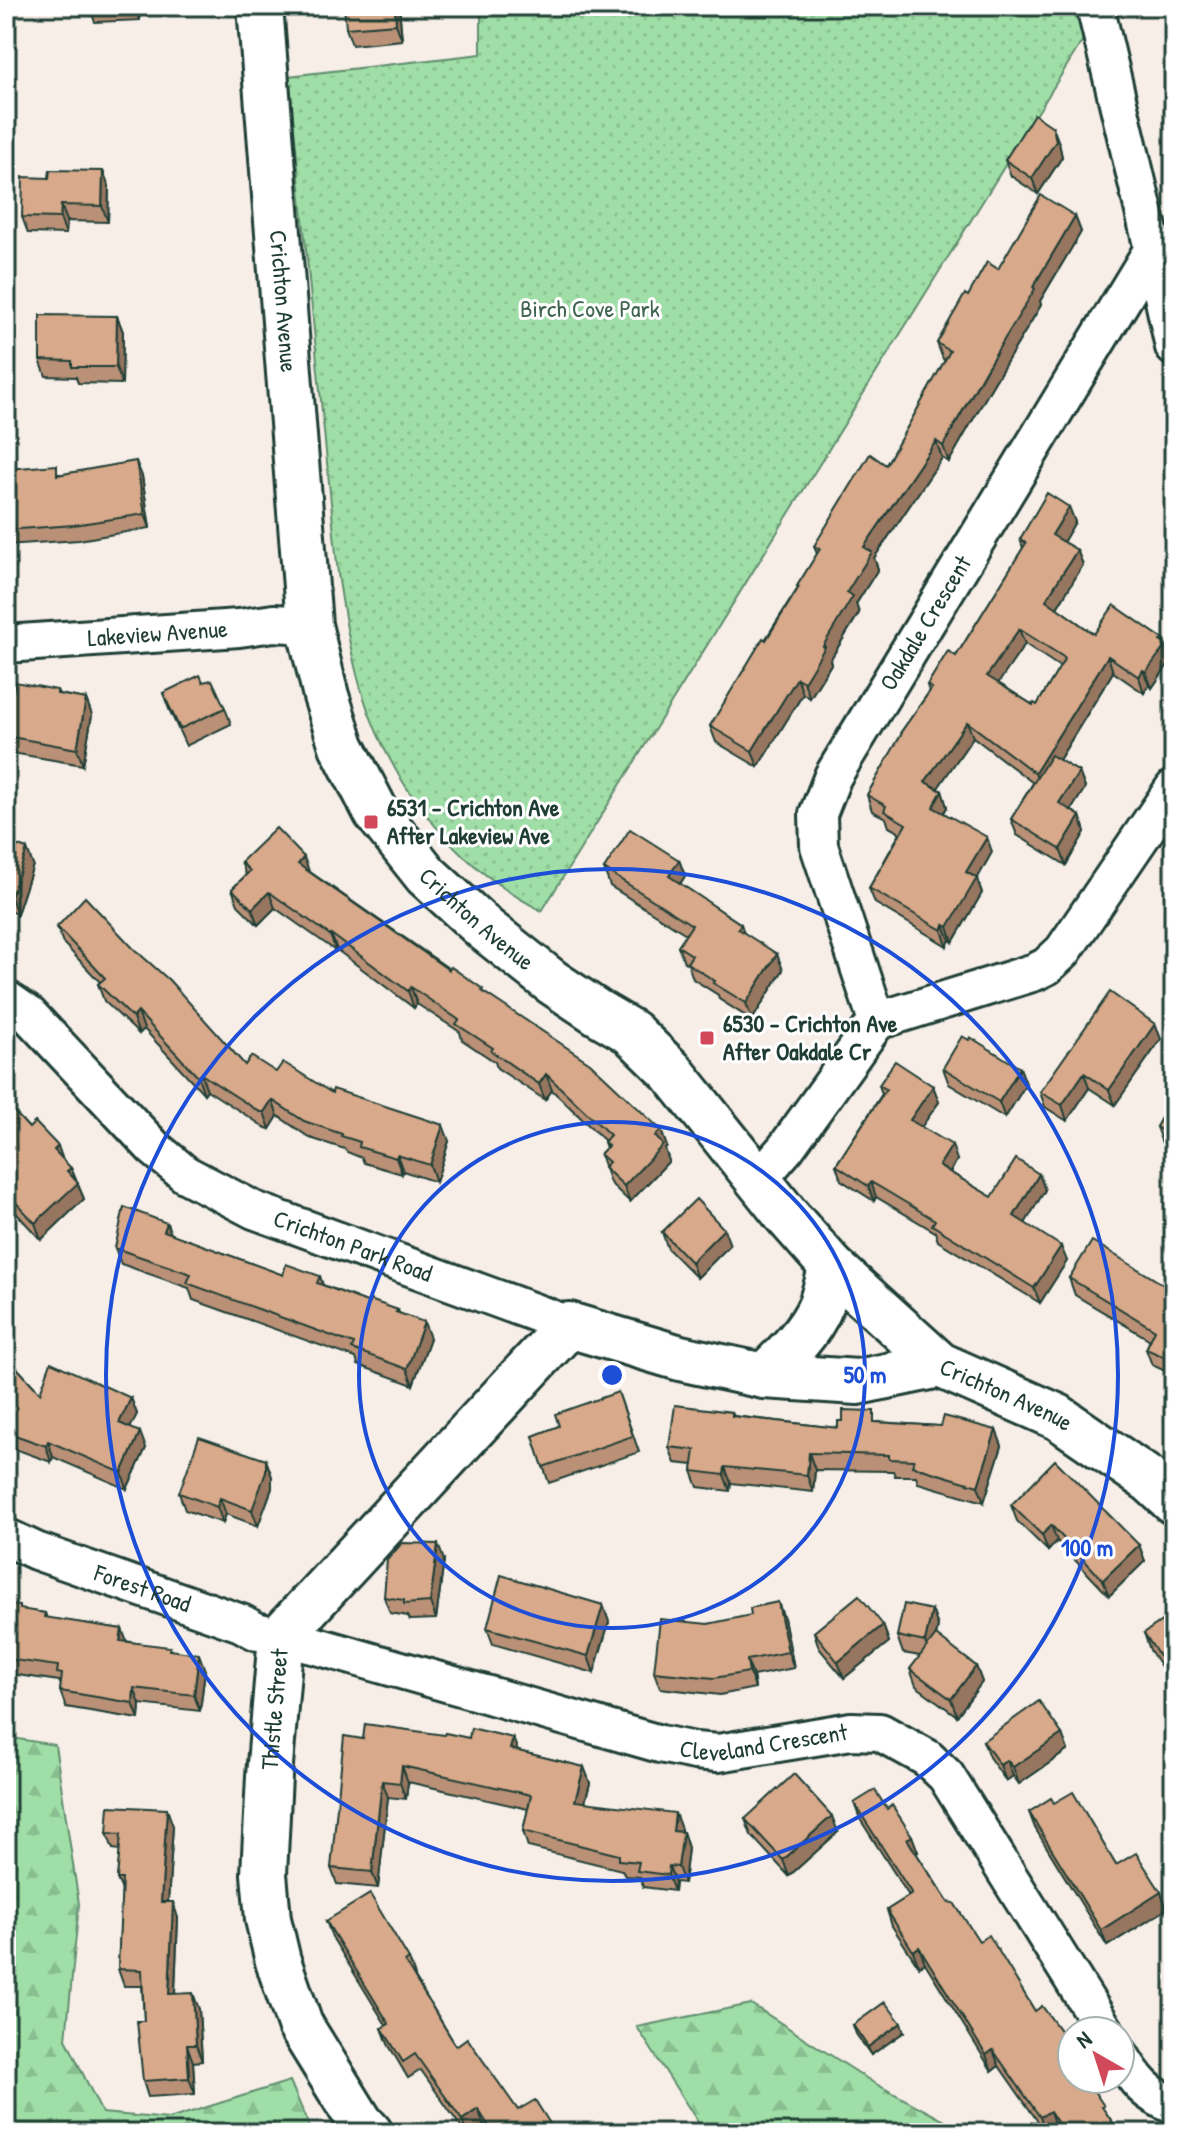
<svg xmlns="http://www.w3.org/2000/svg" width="1180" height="2139" viewBox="0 0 1180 2139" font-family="'Patrick Hand',sans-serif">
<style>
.forest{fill:url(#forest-firs);stroke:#608e6e;stroke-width:2}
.park{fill:url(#park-dots);stroke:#608e6e;stroke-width:2}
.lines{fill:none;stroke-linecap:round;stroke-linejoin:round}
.street-casing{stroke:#1f3d34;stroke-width:42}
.secondary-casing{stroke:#1f3d34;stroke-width:50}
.street{stroke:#fff;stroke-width:36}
.secondary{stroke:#fff;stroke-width:44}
.wall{fill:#ba9177;stroke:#1f3d34;stroke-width:2;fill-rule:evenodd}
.shaded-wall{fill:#977661;stroke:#1f3d34;stroke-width:2}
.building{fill:#d8a98a;stroke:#1f3d34;stroke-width:2;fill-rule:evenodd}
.ring{fill:none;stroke:#1d4ed8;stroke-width:4}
.poi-dot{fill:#d1495b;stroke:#fff;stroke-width:3}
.labels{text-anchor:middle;stroke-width:6;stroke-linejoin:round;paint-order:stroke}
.street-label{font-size:24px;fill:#1f3d34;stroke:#fff}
.park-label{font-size:24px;fill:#3f6551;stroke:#fff}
.poi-label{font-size:24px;font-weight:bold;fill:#1f3d34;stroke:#fff;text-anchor:start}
.centre{fill:#1d4ed8;stroke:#fff;stroke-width:4}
.ring-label{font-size:24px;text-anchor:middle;font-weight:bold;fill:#1d4ed8;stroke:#fff;stroke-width:6;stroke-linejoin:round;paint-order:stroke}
</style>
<defs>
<pattern id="forest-firs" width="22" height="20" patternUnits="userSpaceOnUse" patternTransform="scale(2)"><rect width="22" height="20" fill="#a0dea7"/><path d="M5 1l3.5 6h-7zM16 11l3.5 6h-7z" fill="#89bf90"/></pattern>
<pattern id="park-dots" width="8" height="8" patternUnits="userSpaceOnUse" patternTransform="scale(2)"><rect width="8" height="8" fill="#a0dea7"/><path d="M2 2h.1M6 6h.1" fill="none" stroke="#89bf90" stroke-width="1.8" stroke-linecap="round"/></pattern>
</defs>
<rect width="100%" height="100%" fill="#f7eee8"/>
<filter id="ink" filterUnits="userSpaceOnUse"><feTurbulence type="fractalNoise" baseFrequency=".0125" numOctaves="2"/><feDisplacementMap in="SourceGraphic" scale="16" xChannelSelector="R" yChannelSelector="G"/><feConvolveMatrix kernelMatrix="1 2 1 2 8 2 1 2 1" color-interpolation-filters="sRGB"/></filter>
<g filter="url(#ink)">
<g class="forest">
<path d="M6,1737L55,1745L79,1904L66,2039L102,2113L169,2119L290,2081L312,2133H6Z"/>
<path d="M751,2004L874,2083L967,2133H705L637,2027Z"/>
</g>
<path class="park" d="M481,6H1104L542,911C454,866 389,783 361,689C350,651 344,613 338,574L289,76L481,54Z"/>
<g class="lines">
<defs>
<g id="street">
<path d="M1095,6L1153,249L1174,347"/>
<path id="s1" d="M6,644L239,628L274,623L309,625"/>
<path id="s2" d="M6,999L29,1015L154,1148L185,1174L254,1210L569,1325"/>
<path id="s3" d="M877,1021L819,846L818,814L833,776L1153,249"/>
<path d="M759,1179L786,1148L877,1021L1035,972L1047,966L1063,951L1174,788"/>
<path id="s4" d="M6,1537L36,1551L241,1623L256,1631L317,1646L660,1744L695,1751L718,1753L851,1731L880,1732L927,1758L946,1776L1105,2031"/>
<path d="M1120,2055C1135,2080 1146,2095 1174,2105"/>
</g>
<g id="secondary">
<path id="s5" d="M260,6L309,625L326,696L342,746L376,812L426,875L485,929L552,982L597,1012L631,1032L672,1072L786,1215L832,1267L940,1365L1058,1417L1151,1481L1174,1502"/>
<path d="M764,1376C785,1356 810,1332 821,1305C825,1293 828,1279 832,1267"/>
<path id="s6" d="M370,2133L360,2122L300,2025L278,1961L268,1919L264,1874L269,1776L281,1636L569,1325L680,1358L764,1376L858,1382L940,1365"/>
</g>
</defs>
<use href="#street" class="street-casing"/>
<use href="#secondary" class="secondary-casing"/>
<use href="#street" class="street"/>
<use href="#secondary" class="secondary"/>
</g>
<g class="wall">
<path d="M89,6H139L140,20L95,22Z"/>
<path d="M399,6L402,40L352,45L346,28Z"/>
<path d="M1059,143L1062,157L1038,194L1011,176L1005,160Z"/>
<path d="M103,171L109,187L108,222L67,221L66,234L28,233L22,217L49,178Z"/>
<path d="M1075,216L1081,232L1040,301L1041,305L991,388L949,462L942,458L874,558L878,569L856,604L859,613L830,660L831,664L810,698L803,694L758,767L716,742L710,726L798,588L797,586L817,554L814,546L886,465L945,361L943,359L937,343L968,296L998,269Z"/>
<path d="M117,316L123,332L122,384L78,383L76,377L46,376L40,360Z"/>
<path d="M6,469L60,474L142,476L150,528L79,540L6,545Z"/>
<path d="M1069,507L1075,522L1063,542L1077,550L1083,565L1057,608L1094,634L1163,639L1171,660L1152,688L1149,685L1144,693L1113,672L1059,760L1079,772L1085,788L1071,810L1080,816L1085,832L1066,865L1017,835L1011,819L1033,783L973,737L937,789L942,791L947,807L944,813L992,852L977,879L982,893L953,942L950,940L947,946L875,903L869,888L900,833L889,827L886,818L872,811L867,795L902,734L901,732L929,692L927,685L956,656L1023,548L1020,539ZM1025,644L1060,667L1037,705H1033L998,683Z"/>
<path d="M203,682L225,708L231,724L186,746L169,709L163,693Z"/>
<path d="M57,690L59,694L86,699L92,715L83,765L6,752V697H12Z"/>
<path d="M6,842L33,865L17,914L6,910Z"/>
<path d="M679,860L685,876L680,884L741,924L744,933L783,970L752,1020L719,999L718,995L693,979L688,964L684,962L678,946L686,934L610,886L604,869Z"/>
<path d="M241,862L310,872L484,993L661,1130L667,1147L665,1149L669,1161L630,1202L610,1183L600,1154L606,1148L604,1142L605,1141L552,1090L545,1100L497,1068L495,1062L462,1040L460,1032L417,1004L414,1008L337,950L336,951L275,908L258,925L238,905L232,889L246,875Z"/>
<path d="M57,927L245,1065L276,1072L449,1141L436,1182L403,1171L402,1174L364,1163L362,1158L347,1152L345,1149L310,1138L278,1116L270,1129L266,1128L207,1090L204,1094L144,1029L139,1034L104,1001L98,984L100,982L63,943Z"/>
<path d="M1155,1024L1161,1039L1115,1105L1089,1088L1067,1121L1045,1107L1040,1092Z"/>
<path d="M943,1068H1020L1026,1084L1005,1118L949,1084Z"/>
<path d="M879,1085L933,1086L939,1102L921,1127L957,1160L950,1172L992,1197L1039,1174L1045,1190L1025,1223L1067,1261L1040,1303L938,1241L935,1232L876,1197L874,1201L841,1180L836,1165L882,1094Z"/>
<path d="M1174,1095V1150L1162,1143L1156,1127Z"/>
<path d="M6,1103L29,1128L71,1168L84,1199L41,1240L6,1202Z"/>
<path d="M662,1232L730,1245L697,1278L668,1249Z"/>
<path d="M171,1234L283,1275L320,1276L323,1285L369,1303L398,1310L399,1313L430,1338L413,1385L358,1365L356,1358L193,1300L189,1288L121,1264L115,1248Z"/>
<path d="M1069,1278L1174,1291V1375L1152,1365L1146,1349L1150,1340L1075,1295Z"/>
<path d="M6,1356L40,1393L131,1398L137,1414L130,1427L146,1448L127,1489L53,1457L51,1462L15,1449L11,1440L6,1438Z"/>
<path d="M618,1392L639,1452L549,1483L533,1436L559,1426Z"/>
<path d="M732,1412L734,1416L838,1428L878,1422L996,1430L1002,1446L984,1502L918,1483L916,1476H895L893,1471L815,1470L813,1492L731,1483L730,1491L698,1487L692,1471L693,1465L675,1463L669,1447Z"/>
<path d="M266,1460L272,1477V1488L258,1526L226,1514L223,1523L185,1510L179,1493Z"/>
<path d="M1011,1505L1139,1545L1145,1561L1109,1596L1057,1541L1048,1551L1017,1521Z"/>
<path d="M444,1560L436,1619L410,1620L408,1616L390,1613L384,1597Z"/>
<path d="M6,1604L21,1610L45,1613L47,1618L122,1629L126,1641L171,1650L205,1670L200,1711L140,1704L139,1719L66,1707L60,1691L61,1685L59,1681L10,1674L6,1702Z"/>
<path d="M603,1605L609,1622L594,1673L493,1644L487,1628Z"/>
<path d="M932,1610L938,1626L936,1636L976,1666L982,1682L957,1716L916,1686L910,1669L920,1656L903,1653L897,1636Z"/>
<path d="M784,1618L794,1668L753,1676L755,1688L720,1695L660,1688L654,1672L708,1624Z"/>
<path d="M1174,1624V1686L1150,1650L1144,1633Z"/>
<path d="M883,1625L889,1642L844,1678L819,1648L814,1632Z"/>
<path d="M1062,1734L1068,1750L1019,1784L1013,1776L1006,1781L989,1757L983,1741Z"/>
<path d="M469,1738H513L517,1751L584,1767L590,1783L585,1802L681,1829V1832H683L688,1848L684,1883L675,1882L674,1891L643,1887L640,1877L625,1876L622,1870L528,1847L523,1831L528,1809L408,1782L406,1799L388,1797L378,1888L337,1884L331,1868L363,1739Z"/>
<path d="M854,1803L887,1809L912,1836L918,1852L916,1853L948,1902L1072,2079L1106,2113L1120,2133H1059L1055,2127L1046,2133L999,2066L992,2071L925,1963L919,1967L892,1926L887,1910L909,1896L860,1819Z"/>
<path d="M1054,1803L1116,1865L1161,1892L1167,1909L1107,1946L1035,1828L1029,1812Z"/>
<path d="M745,1819L838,1832L789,1876L751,1835Z"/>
<path d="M173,1826L168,1902L178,1918L175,1994L199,2009L202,2061L193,2062L195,2094L148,2097L143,2081L144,2021L142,1986H124L118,1969L122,1890L117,1879L120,1850L113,1849L107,1833Z"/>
<path d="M326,1921L409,1959L415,1976H414L456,2046L518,2110L556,2133H489L484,2125L473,2133H465L421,2070L408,2078L388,2044L382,2028L386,2025L332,1937Z"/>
<path d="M853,2025L904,2032L871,2055L856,2034Z"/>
</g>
<g class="shaded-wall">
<path d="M134,6H139L140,20Z"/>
<path d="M395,6H399L402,40L396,24Z"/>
<path d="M1053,127L1059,143L1062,157L1038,194L1032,178Z"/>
<path d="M103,171L109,187L108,222L102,206Z"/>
<path d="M61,205L67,221L66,234L60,218Z"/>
<path d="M1075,216L1081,232L1040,301L1041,305L991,388L949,462L943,446L1033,287Z"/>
<path d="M117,316L123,332L122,384L116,367Z"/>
<path d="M936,441L942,458L874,558L878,569L856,604L859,613L830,660L831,664L810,698L804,682L823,646L847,592L864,547Z"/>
<path d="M136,461L142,476L150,528L145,514Z"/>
<path d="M1069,507L1075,522L1058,551L1052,535Z"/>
<path d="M1077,550L1083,565L1052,616L1046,600Z"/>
<path d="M1019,629L1025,644L993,691L987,676Z"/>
<path d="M1163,639L1171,660L1152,688L1146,672L1160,641Z"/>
<path d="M1108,656L1113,672L1041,789L1035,773Z"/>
<path d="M1143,670L1149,685L1144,693L1139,677Z"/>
<path d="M797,678L803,694L758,767L752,751Z"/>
<path d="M86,699L92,715L83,765L77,749Z"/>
<path d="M967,722L973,737L931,798L925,782Z"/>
<path d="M1079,772L1085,788L1065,820L1059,803Z"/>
<path d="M942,791L947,807L938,822L933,807Z"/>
<path d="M1080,816L1085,832L1066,865L1060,849Z"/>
<path d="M987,837L992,852L977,879L982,893L953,942L948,927L966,872Z"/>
<path d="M27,849L33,865L17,914L11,897Z"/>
<path d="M304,857L310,874L298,864Z"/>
<path d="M679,860L685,876L675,892L669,876Z"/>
<path d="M269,892L275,908L258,925L252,909Z"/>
<path d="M944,925L950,940L947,946L942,930Z"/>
<path d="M331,934L337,950L336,951L330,935Z"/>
<path d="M777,954L783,970L752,1020L746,1003Z"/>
<path d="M411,987L417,1004L414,1008L408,991Z"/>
<path d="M138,1012L144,1029L139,1034L133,1018Z"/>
<path d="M1155,1024L1161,1039L1115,1105L1109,1090Z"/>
<path d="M1020,1068L1026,1084L1005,1118L999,1102Z"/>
<path d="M1084,1073L1089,1088L1067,1121L1062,1105Z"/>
<path d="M201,1074L207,1090L204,1094L198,1077Z"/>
<path d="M546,1074L552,1090L545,1100L539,1084Z"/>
<path d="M933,1086L939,1102L915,1136L910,1120Z"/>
<path d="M272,1100L278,1116L270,1129L264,1112Z"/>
<path d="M443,1125L449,1141L436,1182L430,1165Z"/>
<path d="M661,1130L667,1147L665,1149L669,1161L630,1202L624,1186L655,1136Z"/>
<path d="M952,1145L957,1160L945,1181L939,1166Z"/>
<path d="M58,1146L64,1163L54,1150Z"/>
<path d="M397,1155L403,1171L402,1174L396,1158Z"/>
<path d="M71,1168L84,1199L41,1240L35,1223L67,1171Z"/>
<path d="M1039,1174L1045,1190L1020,1232L1014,1216Z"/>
<path d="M871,1182L876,1197L874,1201L868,1186Z"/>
<path d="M167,1223L173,1239L164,1231Z"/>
<path d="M724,1229L730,1245L697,1278L691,1262Z"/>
<path d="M1061,1246L1067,1261L1040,1303L1034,1288Z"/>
<path d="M424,1322L430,1338L413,1385L407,1369Z"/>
<path d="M131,1398L137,1414L125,1439L119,1423Z"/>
<path d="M996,1430L1002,1446L984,1502L978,1486Z"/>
<path d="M140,1432L146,1448L127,1489L122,1473Z"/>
<path d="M48,1441L53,1457L51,1462L46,1446Z"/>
<path d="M809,1453L815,1470L813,1492L807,1475Z"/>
<path d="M266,1460L272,1477V1488L258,1526L252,1510Z"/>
<path d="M725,1467L731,1483L730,1491L724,1475Z"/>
<path d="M220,1498L226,1514L223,1523L217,1507Z"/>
<path d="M1051,1525L1057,1541L1048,1551L1042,1535Z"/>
<path d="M438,1544L444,1560L436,1619L430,1602Z"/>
<path d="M1139,1545L1145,1561L1109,1596L1103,1580Z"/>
<path d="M778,1602L784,1618L794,1668L788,1652Z"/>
<path d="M603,1605L609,1622L594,1673L588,1656Z"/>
<path d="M932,1610L938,1626L931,1659L925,1642Z"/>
<path d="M883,1625L889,1642L844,1678L838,1662Z"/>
<path d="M122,1629L128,1645L120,1641Z"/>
<path d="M199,1654L205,1670L200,1711L194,1695Z"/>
<path d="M747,1660L753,1676L755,1688L749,1672Z"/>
<path d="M6,1662L10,1674L6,1702Z"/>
<path d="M976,1666L982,1682L957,1716L951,1699Z"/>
<path d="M134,1688L140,1704L139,1719L133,1703Z"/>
<path d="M1062,1734L1068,1750L1019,1784L1013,1767Z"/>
<path d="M513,1738L519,1754L510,1749Z"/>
<path d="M1007,1760L1013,1776L1006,1781L1000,1765Z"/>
<path d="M402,1766L408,1782L406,1799L400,1783Z"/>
<path d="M584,1767L590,1783L581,1817L575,1801Z"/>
<path d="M382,1781L388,1797L378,1888L372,1872Z"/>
<path d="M167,1809L173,1826L167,1918L161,1902Z"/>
<path d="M675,1813L681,1829L679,1847L673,1831Z"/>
<path d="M832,1816L838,1832L789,1876L783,1860Z"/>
<path d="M683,1832L688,1848L684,1883L678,1867Z"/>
<path d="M912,1836L918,1852L913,1855L907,1839Z"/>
<path d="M669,1866L675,1882L674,1891L668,1875Z"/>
<path d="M1161,1892L1167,1909L1107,1946L1101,1930Z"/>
<path d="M173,1902L178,1918L174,2011L169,1994Z"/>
<path d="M919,1947L925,1963L919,1967L913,1951Z"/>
<path d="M193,1993L199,2009L202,2061L196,2045Z"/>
<path d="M901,2023L904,2032L871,2055L868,2047Z"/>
<path d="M1070,2044L1072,2051V2063L1064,2048Z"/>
<path d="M187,2045L193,2062L195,2094L189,2078Z"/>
<path d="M993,2050L999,2066L992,2071L986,2055Z"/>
<path d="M478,2109L484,2125L473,2133H466L462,2120Z"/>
<path d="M1050,2111L1055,2127L1046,2133L1040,2117Z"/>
</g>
<g class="building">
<path d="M344,6H395L396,24L346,28Z"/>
<path d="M1034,114L1053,127L1056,141L1032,178L1005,160Z"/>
<path d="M50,170L103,171L102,206L61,205L60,218L22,217L23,177L49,178Z"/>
<path d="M1041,195L1075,216L1033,287L1035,289L985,371L943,446L936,441L864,547L872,552L847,592L853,596L823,646L825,647L804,682L797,678L752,751L710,726L763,638L766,640L799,587L797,586L820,549L814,546L870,454L886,465L950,351L937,343L965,294L968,296L987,262L998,269Z"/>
<path d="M40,315L117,316L116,367H72V361L40,360Z"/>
<path d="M136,461L145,514L74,525L6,530V469L57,465V475Z"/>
<path d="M1047,493L1069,507L1052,535L1077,550L1046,600L1094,634L1114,605L1163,639L1160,641L1166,645L1146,672L1143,670L1139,677L1108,656L1035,773L967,722L925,782L942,791L933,807L987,837L966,872L977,878L948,927L944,925L942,930L869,888L906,824L884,811L886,806L867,795L902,733L901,732L932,688L927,685L948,651L956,656L1026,543L1020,539ZM1019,629L1065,658L1037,705L1034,703L1033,705L987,676Z"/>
<path d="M200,675L203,682L212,680L225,708L180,729L163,693Z"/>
<path d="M15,682L57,690V694L86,699L77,749L6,736V697H12Z"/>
<path d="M1051,755L1079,772L1059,803L1080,816L1060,849L1011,819Z"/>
<path d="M276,828L304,857L298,864L449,970L451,967L483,989L482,991L590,1063L661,1130L655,1136L663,1145L624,1186L604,1167L609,1162L600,1154L608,1146L604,1142L610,1135L546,1074L539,1084L491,1051L493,1048L456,1024L459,1020L411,987L408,991L331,934L330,935L269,892L252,909L232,889L250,871L241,862Z"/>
<path d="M630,829L679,860L669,876L741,924L738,929L777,954L746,1003L713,983L715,981L687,963L692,955L678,946L692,925L604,869Z"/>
<path d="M6,842L27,849L11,897L6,896Z"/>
<path d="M85,897L133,948L169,980L245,1065L251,1056L276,1072L283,1062L332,1093L333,1089L443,1125L430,1165L397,1155L396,1158L359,1147L360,1142L341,1136L342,1134L304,1121L272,1100L264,1112H260L201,1074L198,1077L138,1012L133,1018L98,984L105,978L57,927Z"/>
<path d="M1110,992L1155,1024L1109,1090L1084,1073L1062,1105L1040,1092Z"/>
<path d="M962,1036L969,1040L970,1037L1020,1068L999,1102L943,1068Z"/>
<path d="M895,1061L933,1086L910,1120L952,1145L939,1166L992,1197L1016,1159L1039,1174L1014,1216L1061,1246L1034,1288L932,1225L935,1220L871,1182L868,1186L836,1165L886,1089L879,1085Z"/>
<path d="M1174,1095V1138L1156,1127Z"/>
<path d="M6,1103L29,1128L35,1122L58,1146L54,1150L71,1168L67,1171L78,1183L35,1223L6,1192V1178L9,1174L6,1171Z"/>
<path d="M696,1199L724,1229L691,1262L662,1232Z"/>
<path d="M124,1207L167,1223L164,1231L283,1275L286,1264L320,1276L317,1283L369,1303L370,1300L398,1310L396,1312L424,1322L407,1369L352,1349L354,1344L187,1283L191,1274L115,1248Z"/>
<path d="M1092,1241L1174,1291V1361L1146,1349L1155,1330L1069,1278Z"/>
<path d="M6,1356L40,1393L51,1362L131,1398L119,1423L140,1432L122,1473L48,1441L46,1446L9,1433L11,1425L6,1424Z"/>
<path d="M618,1392L633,1436L543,1467L533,1436L559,1426L555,1414Z"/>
<path d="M675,1405L732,1412V1416L838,1428V1421H843V1410L874,1411V1422L941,1426L944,1416L996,1430L978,1486L912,1466L914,1460L889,1459V1455L809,1453L807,1475L725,1467L724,1475L692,1471L695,1450L669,1447Z"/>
<path d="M199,1437L266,1460V1472L252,1510L220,1498L217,1507L179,1493Z"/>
<path d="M1055,1460L1139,1545L1103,1580L1051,1525L1042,1535L1011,1505Z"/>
<path d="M402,1543L438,1544L430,1602L404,1604V1600L384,1597L387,1560Z"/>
<path d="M501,1575L603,1605L588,1656L487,1628Z"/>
<path d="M859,1595L883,1625L838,1662L814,1632Z"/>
<path d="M778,1602L788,1652L747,1660L749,1672L714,1678L654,1672L660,1619L708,1624L751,1615L750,1608Z"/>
<path d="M6,1604L20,1606V1609L45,1613L44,1617L122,1629L120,1641L170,1647L169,1650L199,1654L194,1695L134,1688L133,1703L60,1691L62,1674L57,1673L58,1666L6,1659Z"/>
<path d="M904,1604L932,1610L925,1642L897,1636Z"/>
<path d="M1169,1616L1174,1624V1679L1144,1633Z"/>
<path d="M936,1635L976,1666L951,1699L910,1669Z"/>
<path d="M1039,1701L1062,1734L1013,1767L1007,1760L1000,1765L983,1741Z"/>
<path d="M365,1724L444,1735L445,1733L469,1738L471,1728L513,1738L510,1749L584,1767L575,1801L675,1813L673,1831L683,1832L678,1867L669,1866L668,1875L637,1871L639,1862L619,1860V1855L523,1831L531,1795L402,1766L400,1783L382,1781L372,1872L331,1868L344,1736L363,1739Z"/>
<path d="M794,1774L832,1816L783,1860L745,1819Z"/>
<path d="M875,1790L887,1809L892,1805L912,1836L907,1839L948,1902L954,1903L979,1941L989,1935L1035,2011L1042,2006L1070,2044L1064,2048L1072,2059V2079H1086L1104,2106L1102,2107L1120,2133H1064L1050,2111L1040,2117L993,2050L986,2055L919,1947L913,1951L887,1910L912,1894L854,1803Z"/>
<path d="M1073,1792L1116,1865L1136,1853L1161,1892L1101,1930L1029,1812L1051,1798L1054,1803Z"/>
<path d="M109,1806L167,1809L161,1902H173L169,1994L193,1993L196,2045H187L189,2078L143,2081L137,2021H144L142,1970L118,1969L122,1879H117L121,1834L107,1833Z"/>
<path d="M370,1894L409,1959L405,1962L456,2046L467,2038L518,2110L535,2100L556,2133H493L478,2109L462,2120L415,2054L403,2062L382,2028L389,2024L326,1921Z"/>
<path d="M885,2002L901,2023L868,2047L853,2025Z"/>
</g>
</g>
<g class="ring">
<circle cx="612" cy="1375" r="253"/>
<circle cx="612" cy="1375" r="506"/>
</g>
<g class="poi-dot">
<rect x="363" y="814" width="16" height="16" rx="4"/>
<rect x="699" y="1030" width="16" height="16" rx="4"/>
</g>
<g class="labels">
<g class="street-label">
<text dy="8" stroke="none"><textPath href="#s5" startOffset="296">Crichton Avenue</textPath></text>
<text dy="8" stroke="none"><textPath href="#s3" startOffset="436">Oakdale Crescent</textPath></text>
<text dy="8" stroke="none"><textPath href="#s1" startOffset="152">Lakeview Avenue</textPath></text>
<text dy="8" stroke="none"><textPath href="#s5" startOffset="968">Crichton Avenue</textPath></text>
<text dy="8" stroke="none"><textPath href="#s2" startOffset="434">Crichton Park Road</textPath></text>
<text dy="8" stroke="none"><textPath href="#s5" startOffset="1688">Crichton Avenue</textPath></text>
<text dy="8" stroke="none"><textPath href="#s4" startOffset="146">Forest Road</textPath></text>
<text dy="8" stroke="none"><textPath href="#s6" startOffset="450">Thistle Street</textPath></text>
<text dy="8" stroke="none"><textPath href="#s4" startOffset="792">Cleveland Crescent</textPath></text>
</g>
<g class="park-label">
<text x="590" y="317">Birch Cove Park</text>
</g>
<g class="poi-label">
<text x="387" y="816">6531 - Crichton Ave<tspan x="387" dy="28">After Lakeview Ave</tspan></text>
<text x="723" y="1032">6530 - Crichton Ave<tspan x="723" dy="28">After Oakdale Cr</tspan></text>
</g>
</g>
<circle cx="612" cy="1375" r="12" class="centre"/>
<g class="ring-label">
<text x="865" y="1383">50 m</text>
<text x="1087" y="1556">100 m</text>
</g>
<rect width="1180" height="2139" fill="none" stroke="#fff" stroke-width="32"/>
<rect x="16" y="16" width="1148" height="2107" fill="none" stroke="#1f3d34" stroke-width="3" filter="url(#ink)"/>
<g transform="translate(1096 2055) rotate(321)"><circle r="38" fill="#ffffff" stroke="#a5b1ae" stroke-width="2"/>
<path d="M0-6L14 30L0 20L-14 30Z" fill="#d1495b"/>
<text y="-12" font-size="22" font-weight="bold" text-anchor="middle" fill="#1f3d34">N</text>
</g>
</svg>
